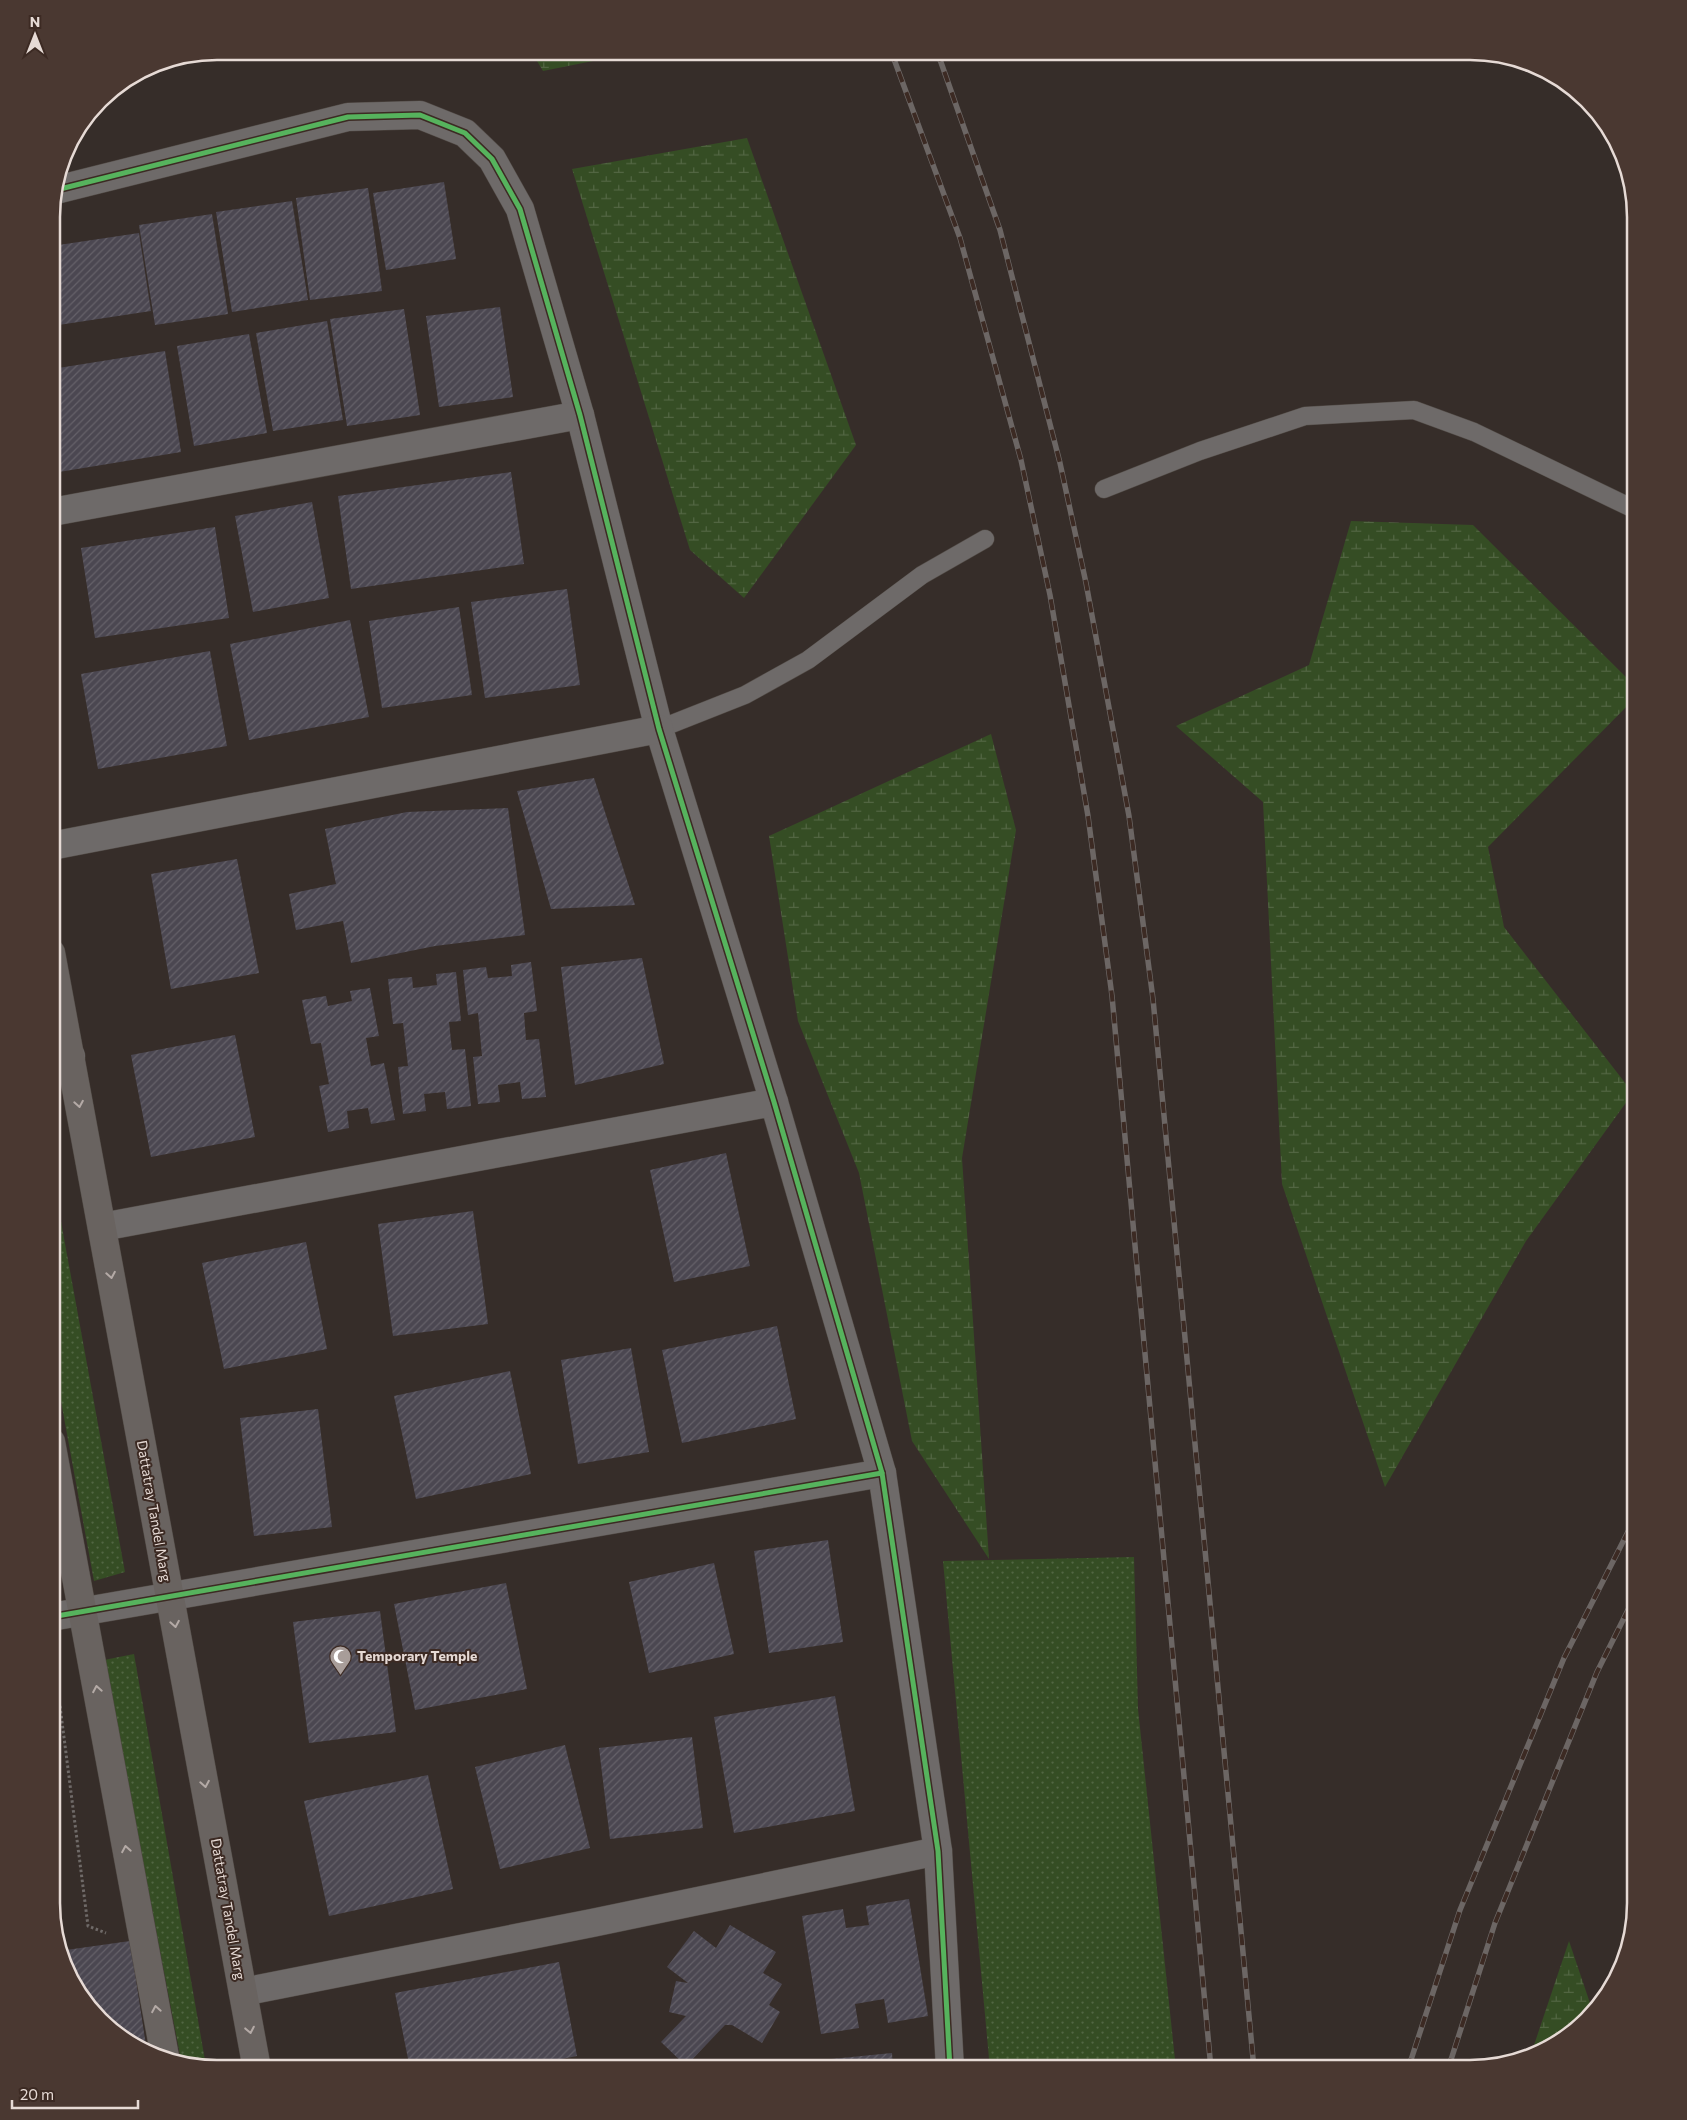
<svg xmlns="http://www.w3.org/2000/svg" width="1687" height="2120" viewBox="0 0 1687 2120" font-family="Commissioner,sans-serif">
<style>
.wetland{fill:url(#wetland-marsh)}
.garden{fill:url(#garden-dots)}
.building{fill:url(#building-hatch)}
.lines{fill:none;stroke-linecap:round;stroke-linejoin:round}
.service-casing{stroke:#514a45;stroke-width:19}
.minor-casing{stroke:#514a45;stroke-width:29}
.secondary-casing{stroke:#514a45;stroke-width:29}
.path{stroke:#6f6a68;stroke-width:3;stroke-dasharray:2.5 2.5;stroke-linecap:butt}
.service{stroke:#6e6a69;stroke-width:18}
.minor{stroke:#6e6a69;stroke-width:28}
.secondary{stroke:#696360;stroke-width:28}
.rail-casing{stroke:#6c6664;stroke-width:5.5}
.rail{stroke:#3c2a23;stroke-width:4;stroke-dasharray:11;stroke-linecap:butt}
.cycleway-casing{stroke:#3c2a23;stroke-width:8}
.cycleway{stroke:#56b35d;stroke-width:5}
.oneway{stroke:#b4aaa6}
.labels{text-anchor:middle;stroke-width:4;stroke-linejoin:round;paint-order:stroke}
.street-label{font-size:14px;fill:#e6dad5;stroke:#3c2a23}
.poi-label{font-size:14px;font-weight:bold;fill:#e6dad5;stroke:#3c2a23;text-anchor:start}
.rim{fill:none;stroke:#e6dad5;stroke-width:2.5}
</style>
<defs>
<pattern id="wetland-marsh" width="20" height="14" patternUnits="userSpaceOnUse" patternTransform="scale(1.25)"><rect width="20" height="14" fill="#354d24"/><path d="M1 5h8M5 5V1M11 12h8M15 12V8" fill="none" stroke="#526643"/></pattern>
<pattern id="garden-dots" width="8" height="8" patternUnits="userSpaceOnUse" patternTransform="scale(1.25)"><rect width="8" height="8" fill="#354d24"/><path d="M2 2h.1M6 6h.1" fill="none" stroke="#526643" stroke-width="1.8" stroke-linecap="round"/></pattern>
<pattern id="building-hatch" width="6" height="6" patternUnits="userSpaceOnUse" patternTransform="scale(1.25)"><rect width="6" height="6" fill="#4b4751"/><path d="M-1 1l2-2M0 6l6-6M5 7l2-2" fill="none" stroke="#656169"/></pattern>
</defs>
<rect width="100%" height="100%" fill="#362d29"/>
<g class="wetland">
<path d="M531,51H643L543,71Z"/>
<path d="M747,138L856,445L744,598L690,550L572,169Z"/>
<path d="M1351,521L1473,525L1636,687V697L1488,847L1504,927L1633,1093L1526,1241L1385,1487L1282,1184L1263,802L1176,726L1309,665Z"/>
<path d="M991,734L1016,830L962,1158L989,1559L912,1441L859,1173L798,1021L769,836Z"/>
<path d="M1569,1941L1592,2009L1562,2041L1530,2057Z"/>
</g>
<g class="garden">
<path d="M51,1167L125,1572L94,1581L51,1347Z"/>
<path d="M1134,1557L1138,1709L1176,2069H990L943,1561Z"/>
<path d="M134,1654L206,2066L181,2060L104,1660Z"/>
</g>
<g class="building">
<path d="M444,182L456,259L386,270L373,193Z"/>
<path d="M368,188L382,291L310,300L296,198Z"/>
<path d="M292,201L308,300L232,312L216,212Z"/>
<path d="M212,214L228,314L155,325L139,225Z"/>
<path d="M139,233L151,311L52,326V246Z"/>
<path d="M500,307L513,397L439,407L426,316Z"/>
<path d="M404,309L420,415L347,426L330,319Z"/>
<path d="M327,321L343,420L273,431L256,333Z"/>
<path d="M249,334L267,433L194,446L177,346Z"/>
<path d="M165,351L181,452L59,472L52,428V369Z"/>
<path d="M511,472L524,564L351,589L338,496Z"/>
<path d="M312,502L329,598L253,612L235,516Z"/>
<path d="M215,527L229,618L95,638L81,548Z"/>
<path d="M567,589L580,685L485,698L471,602Z"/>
<path d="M459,607L472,695L382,708L369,621Z"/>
<path d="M350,620L369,717L249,740L230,644Z"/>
<path d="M210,651L227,746L98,769L81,674Z"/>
<path d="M594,778L635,905L551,909L517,791Z"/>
<path d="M508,808L525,935L435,946L351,963L343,921L296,930L289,894L336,884L325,829L407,812Z"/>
<path d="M237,859L259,973L171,989L151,874Z"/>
<path d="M642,958L664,1064L575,1085L561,967Z"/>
<path d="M531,962L537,1011L524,1013L526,1040L539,1039L546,1097L522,1099L520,1082L498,1085L500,1102L478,1104L473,1057L482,1056L478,1013L468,1015L463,970L486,967L488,978L512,976L511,965Z"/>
<path d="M456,972L461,1021L449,1022L452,1050L465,1049L471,1106L447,1109L445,1092L424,1094L426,1111L403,1114L398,1067L408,1066L403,1023L393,1024L388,979L412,977L413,988L437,985L436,974Z"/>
<path d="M370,988L379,1036L366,1038L371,1066L384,1063L395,1120L371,1124L368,1108L347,1111L349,1128L328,1132L319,1086L329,1084L321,1043L311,1044L302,1000L326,996L328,1006L352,1001L350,991Z"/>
<path d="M235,1035L255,1137L151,1157L131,1055Z"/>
<path d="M726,1153L750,1266L674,1282L650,1170Z"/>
<path d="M473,1211L488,1324L393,1336L378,1224Z"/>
<path d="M306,1242L327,1349L224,1369L202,1263Z"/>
<path d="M777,1326L796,1419L682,1443L662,1350Z"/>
<path d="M631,1348L649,1452L578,1464L561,1360Z"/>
<path d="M510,1371L531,1474L416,1499L394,1396Z"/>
<path d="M318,1409L332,1527L254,1536L240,1418Z"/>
<path d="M828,1540L843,1642L769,1653L754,1551Z"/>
<path d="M714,1563L734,1654L649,1673L629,1582Z"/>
<path d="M506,1583L527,1689L415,1710L394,1604Z"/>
<path d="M380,1611L396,1732L309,1743L293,1622Z"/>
<path d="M835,1696L855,1811L734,1833L714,1717Z"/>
<path d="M692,1737L703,1828L610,1839L599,1748Z"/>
<path d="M565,1745L590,1848L500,1869L475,1767Z"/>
<path d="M428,1775L453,1889L329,1916L304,1801Z"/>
<path d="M909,1899L928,2016L888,2023L884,1999L855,2004L859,2028L821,2034L802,1916L843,1909L846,1928L869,1925L866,1906Z"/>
<path d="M730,1925L776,1952L763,1973L782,1984L769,2005L780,2012L762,2043L732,2025H725L686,2066L661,2042L686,2016L669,2012L676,1981L688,1983L667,1967L694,1931L716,1948Z"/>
<path d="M130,1941L147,2052H143L79,1995L59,1951Z"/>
<path d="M559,1962L577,2056L541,2063L543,2069H410L395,1993Z"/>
<path d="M892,2053L893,2069H822L821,2060Z"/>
</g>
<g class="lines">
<defs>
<g id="service">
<path d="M1104,489L1200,451L1305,416L1414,410L1474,432L1636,510"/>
<path d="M659,729L745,695L808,660L922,575L985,539"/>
</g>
<g id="minor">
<path d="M56,190L348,117L420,115L465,133L492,159L520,209L580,415L659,729L774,1102L882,1473L938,1851L950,2069"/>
<path d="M52,512L580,415"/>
<path d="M51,846L659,729"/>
<path d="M51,1060L71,1056"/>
<path d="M102,1227L774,1102"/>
<path d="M51,1617L882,1473"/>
<path d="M243,1992L592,1923L938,1851"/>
</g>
<g id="secondary">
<path d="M51,953L257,2069"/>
<path d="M51,1442L165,2057"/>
</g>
</defs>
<use href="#service" class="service-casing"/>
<use href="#minor" class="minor-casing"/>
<use href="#secondary" class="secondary-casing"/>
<path class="path" d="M60,1706L88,1926L106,1933"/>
<use href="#service" class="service"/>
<use href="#minor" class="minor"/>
<use href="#secondary" class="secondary"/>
<defs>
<g id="rail">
<path d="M891,51L960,238L1021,460L1050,595L1088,816L1112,996L1211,2069"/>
<path d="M937,51L1000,230L1060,463L1086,583L1129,816L1153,999L1254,2069"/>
<path d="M1408,2069L1460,1910L1564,1658L1636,1516"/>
<path d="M1448,2069L1495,1923L1597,1672L1636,1594"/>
</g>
</defs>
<use href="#rail" class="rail-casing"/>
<use href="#rail" class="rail"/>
<defs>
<g id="cycleway">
<path d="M56,190L348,117L420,115L465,133L492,159L520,209L580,415L659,729L774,1102L882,1473L938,1851L950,2069"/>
<path d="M51,1617L882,1473"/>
</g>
</defs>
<use href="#cycleway" class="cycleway-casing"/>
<use href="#cycleway" class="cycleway"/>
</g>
<defs><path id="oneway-chevron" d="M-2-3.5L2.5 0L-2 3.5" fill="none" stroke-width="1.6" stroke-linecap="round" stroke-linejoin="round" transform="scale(1.25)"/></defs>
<g class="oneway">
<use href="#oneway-chevron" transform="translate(79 1104) rotate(80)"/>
<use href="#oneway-chevron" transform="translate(111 1275) rotate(80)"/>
<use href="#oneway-chevron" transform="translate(175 1624) rotate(80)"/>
<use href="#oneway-chevron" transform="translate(97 1689) rotate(-100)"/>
<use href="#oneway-chevron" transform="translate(205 1784) rotate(80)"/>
<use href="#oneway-chevron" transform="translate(126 1849) rotate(-100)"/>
<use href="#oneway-chevron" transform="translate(156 2009) rotate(-100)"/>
<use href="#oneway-chevron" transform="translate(250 2030) rotate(79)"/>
</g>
<defs>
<symbol id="mosque-pin" viewBox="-11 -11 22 30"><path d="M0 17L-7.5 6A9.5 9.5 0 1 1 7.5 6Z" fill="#a89d99" stroke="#3c2a23"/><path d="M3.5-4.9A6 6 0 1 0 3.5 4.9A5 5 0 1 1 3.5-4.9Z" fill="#fff"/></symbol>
</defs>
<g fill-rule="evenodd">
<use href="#mosque-pin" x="328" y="1644" width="25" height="34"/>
</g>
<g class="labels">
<g class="street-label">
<text transform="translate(154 1511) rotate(80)" y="5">Dattatray Tandel Marg</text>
<text transform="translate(228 1909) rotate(80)" y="5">Dattatray Tandel Marg</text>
</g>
<g class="poi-label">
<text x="357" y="1661">Temporary Temple</text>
</g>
</g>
<path d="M0 0H1687V2120H0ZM217 60H1470A157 157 0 0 1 1627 217V1903A157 157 0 0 1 1470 2060H217A157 157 0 0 1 60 1903V217A157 157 0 0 1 217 60Z" fill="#4a3831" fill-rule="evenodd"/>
<path class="rim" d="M217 60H1470A157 157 0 0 1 1627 217V1903A157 157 0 0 1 1470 2060H217A157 157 0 0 1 60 1903V217A157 157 0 0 1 217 60Z"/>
<g transform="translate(35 35)" stroke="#3c2a23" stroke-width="4" paint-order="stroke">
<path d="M0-4L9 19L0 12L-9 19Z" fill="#e6dad5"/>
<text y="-8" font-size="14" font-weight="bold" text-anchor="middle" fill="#e6dad5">N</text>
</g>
<path d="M12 2100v8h126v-8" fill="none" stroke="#e6dad5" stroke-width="2.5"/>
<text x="20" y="2100" font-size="15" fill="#e6dad5" stroke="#3c2a23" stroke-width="4" paint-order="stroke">20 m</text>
</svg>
